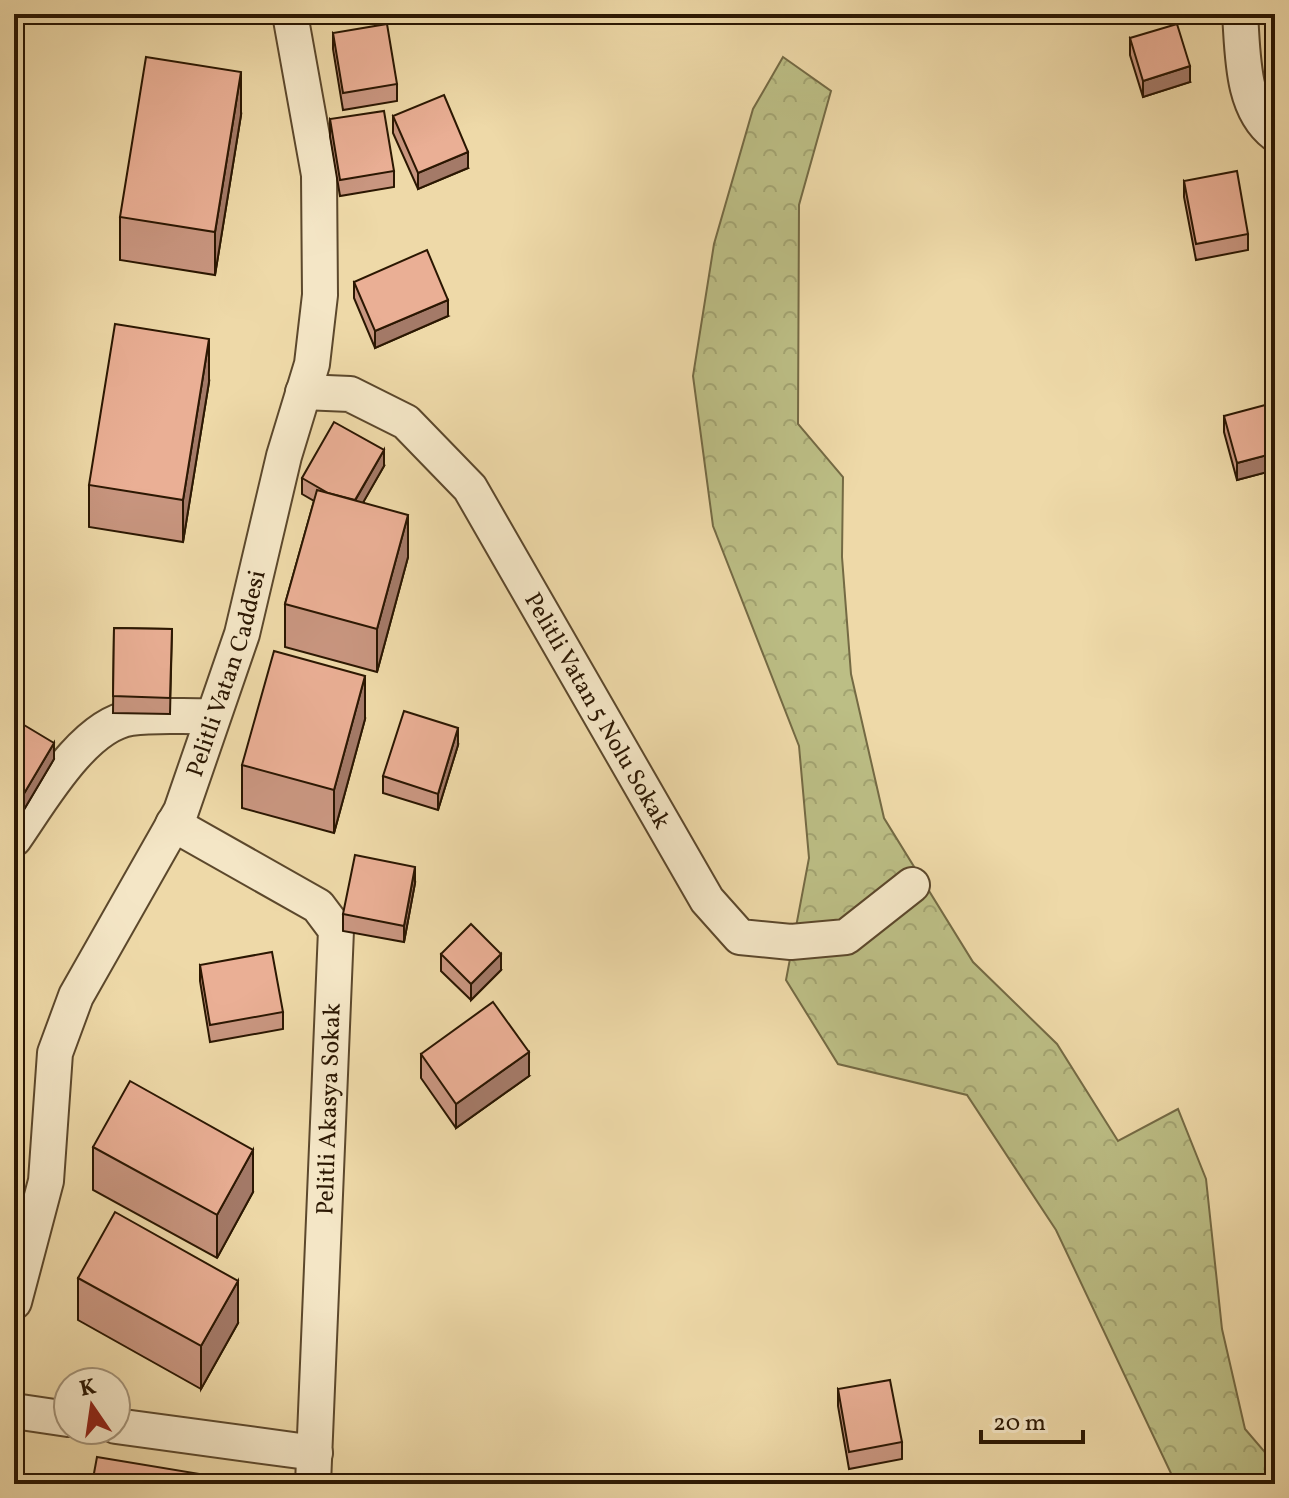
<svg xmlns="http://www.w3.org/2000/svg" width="1289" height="1498" viewBox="0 0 1289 1498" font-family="Vollkorn,serif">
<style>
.forest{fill:url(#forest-crowns);stroke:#746a44;stroke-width:2}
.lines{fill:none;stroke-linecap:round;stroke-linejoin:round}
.minor-casing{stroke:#5c482c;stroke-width:38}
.minor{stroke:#f4e6c6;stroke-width:34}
.wall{fill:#c99680;stroke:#2b1702;stroke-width:2}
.shaded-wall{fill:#a47a68;stroke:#2b1702;stroke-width:2}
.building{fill:#eaaf95;stroke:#2b1702;stroke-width:2}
.labels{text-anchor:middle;stroke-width:7;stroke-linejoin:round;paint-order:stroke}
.street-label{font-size:24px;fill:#2b1702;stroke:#f4e6c6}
</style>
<defs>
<pattern id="forest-crowns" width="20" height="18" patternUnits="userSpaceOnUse" patternTransform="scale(2)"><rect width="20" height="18" fill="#bcbe85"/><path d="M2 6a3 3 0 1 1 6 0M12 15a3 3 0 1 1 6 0" fill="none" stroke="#a2a371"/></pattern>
</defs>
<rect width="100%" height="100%" fill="#eed9a8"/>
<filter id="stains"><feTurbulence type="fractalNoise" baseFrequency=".0025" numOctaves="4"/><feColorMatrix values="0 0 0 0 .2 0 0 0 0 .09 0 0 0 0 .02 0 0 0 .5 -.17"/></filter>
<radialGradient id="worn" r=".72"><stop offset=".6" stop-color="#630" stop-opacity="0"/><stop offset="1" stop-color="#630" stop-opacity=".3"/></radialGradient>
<path class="forest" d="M783,57L831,91L799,205L798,424L843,477L842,557L851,674L884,818L973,962L1057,1044L1118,1141L1178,1109L1206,1179L1222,1329L1245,1429L1275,1464V1484H1176L1056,1230L967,1095L838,1064L786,980L809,858L799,746L713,526L693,376L714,244L753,109Z"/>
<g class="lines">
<defs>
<g id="minor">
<path d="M1240,14C1243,53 1241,108 1275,134"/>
<path id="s1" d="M303,392L350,394L406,422L470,488L707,900L740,937L791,942L846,937L912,885"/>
<path d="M173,824L318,906L336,930L313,1484"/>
<path d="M14,839C40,802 83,725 131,718C157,714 185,717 211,716"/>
<path id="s2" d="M14,1302L46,1181L55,1053L76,996L181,811L242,634L284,456L312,364L320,295L319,175L290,14"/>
<path d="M14,1411L68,1419"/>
<path d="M116,1426L315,1453"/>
</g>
</defs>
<use href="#minor" class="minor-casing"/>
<use href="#minor" class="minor"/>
</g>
<g class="wall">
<path d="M333,33L397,84V101L343,110L333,49Z"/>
<path d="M1130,38L1190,82L1143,97L1130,55Z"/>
<path d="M241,115L215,275L120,260V217Z"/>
<path d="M393,116L468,168L418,189L393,133Z"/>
<path d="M330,119L394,171V187L340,196L330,136Z"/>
<path d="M1184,181L1248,234V250L1196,260L1184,197Z"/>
<path d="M354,282L448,316L375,348L354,298Z"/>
<path d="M209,382L183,542L89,527V485Z"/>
<path d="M1224,416L1275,425V470L1237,480L1224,432Z"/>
<path d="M384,466L363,502L408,557L377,672L285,647V604L314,501L302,494V478Z"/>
<path d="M114,628L172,629L170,714L113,713Z"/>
<path d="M14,649L22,688V705L14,706Z"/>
<path d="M14,719L54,759L19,818L14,815Z"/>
<path d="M365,719L334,833L242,808V765Z"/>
<path d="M458,745L438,810L383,793V776Z"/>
<path d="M415,883L404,942L343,931V914Z"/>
<path d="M441,954L501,970L471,1000L441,971Z"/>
<path d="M200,965L283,1012V1029L210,1042L200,981Z"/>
<path d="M421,1054L529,1076L456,1128L421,1078Z"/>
<path d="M93,1147L253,1192L217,1258L93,1190Z"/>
<path d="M78,1278L238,1323L201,1389L78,1320Z"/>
<path d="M838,1389L902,1442V1459L849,1469L838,1406Z"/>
</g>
<g class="shaded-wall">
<path d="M1190,66V82L1143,97V81Z"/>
<path d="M241,72V115L215,275V232Z"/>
<path d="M468,152V168L418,189V173Z"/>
<path d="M448,300V316L375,348V331Z"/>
<path d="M209,339V382L183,542V500Z"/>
<path d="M384,450V466L352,522V506Z"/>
<path d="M1275,453V470L1237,480V463Z"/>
<path d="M408,515V557L377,672V629Z"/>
<path d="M365,676V719L334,833V790Z"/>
<path d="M458,728V745L438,810V794Z"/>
<path d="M54,743V759L19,818V802Z"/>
<path d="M415,867V883L404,942V926Z"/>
<path d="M501,954V970L471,1000V984Z"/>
<path d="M529,1052V1076L456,1128V1104Z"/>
<path d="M253,1150V1192L217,1258V1215Z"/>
<path d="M238,1281V1323L201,1389V1346Z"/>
</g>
<g class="building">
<path d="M387,24L397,84L343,93L333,33Z"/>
<path d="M1177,24L1190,66L1143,81L1130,38Z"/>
<path d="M146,57L241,72L215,232L120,217Z"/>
<path d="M444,95L468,152L418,173L393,116Z"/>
<path d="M384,111L394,171L340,180L330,119Z"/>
<path d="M1237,171L1248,234L1196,244L1184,181Z"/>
<path d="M427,250L448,300L375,331L354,282Z"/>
<path d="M115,324L209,339L183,500L89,485Z"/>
<path d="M1269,404L1275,425V453L1237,463L1224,416Z"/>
<path d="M334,422L384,450L355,500L328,493L302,478Z"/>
<path d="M317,490L408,515L377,629L285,604Z"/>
<path d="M114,628L172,629L170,698L113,696Z"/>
<path d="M14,649L22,688L14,690Z"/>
<path d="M274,651L365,676L334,790L242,765Z"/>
<path d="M404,711L458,728L438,794L383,776Z"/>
<path d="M14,719L54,743L19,802L14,799Z"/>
<path d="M355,855L415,867L404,926L343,914Z"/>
<path d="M471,924L501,954L471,984L441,954Z"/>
<path d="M272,952L283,1012L210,1025L200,965Z"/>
<path d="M493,1002L529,1052L456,1104L421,1054Z"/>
<path d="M130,1081L253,1150L217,1215L93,1147Z"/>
<path d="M115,1212L238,1281L201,1346L78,1278Z"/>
<path d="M890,1380L902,1442L849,1452L838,1389Z"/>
<path d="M97,1457L236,1480V1484H92Z"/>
</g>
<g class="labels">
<g class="street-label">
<text dy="8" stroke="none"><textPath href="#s2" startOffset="672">Pelitli Vatan Caddesi</textPath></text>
<text dy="8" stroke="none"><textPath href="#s1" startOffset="458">Pelitli Vatan 5 Nolu Sokak</textPath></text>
<text transform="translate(328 1109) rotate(-88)" y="8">Pelitli Akasya Sokak</text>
</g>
</g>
<rect width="1289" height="1498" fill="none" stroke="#eed9a8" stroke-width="48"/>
<rect x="16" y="16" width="1257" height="1466" fill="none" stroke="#2b1702" stroke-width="4"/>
<rect x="24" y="24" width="1241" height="1450" fill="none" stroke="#2b1702" stroke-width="2"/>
<g transform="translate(92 1406) rotate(347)"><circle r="38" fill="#f4e6c6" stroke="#a49378" stroke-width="2"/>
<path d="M0-6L14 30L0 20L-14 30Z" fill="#8f2418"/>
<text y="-12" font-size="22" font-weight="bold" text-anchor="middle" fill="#2b1702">K</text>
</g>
<path d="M981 1430v12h102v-12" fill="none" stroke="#2b1702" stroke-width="4"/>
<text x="993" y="1430" font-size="24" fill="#2b1702" stroke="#f4e6c6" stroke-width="6" paint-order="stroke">20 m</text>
<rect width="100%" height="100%" filter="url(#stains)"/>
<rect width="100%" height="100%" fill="url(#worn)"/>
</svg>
